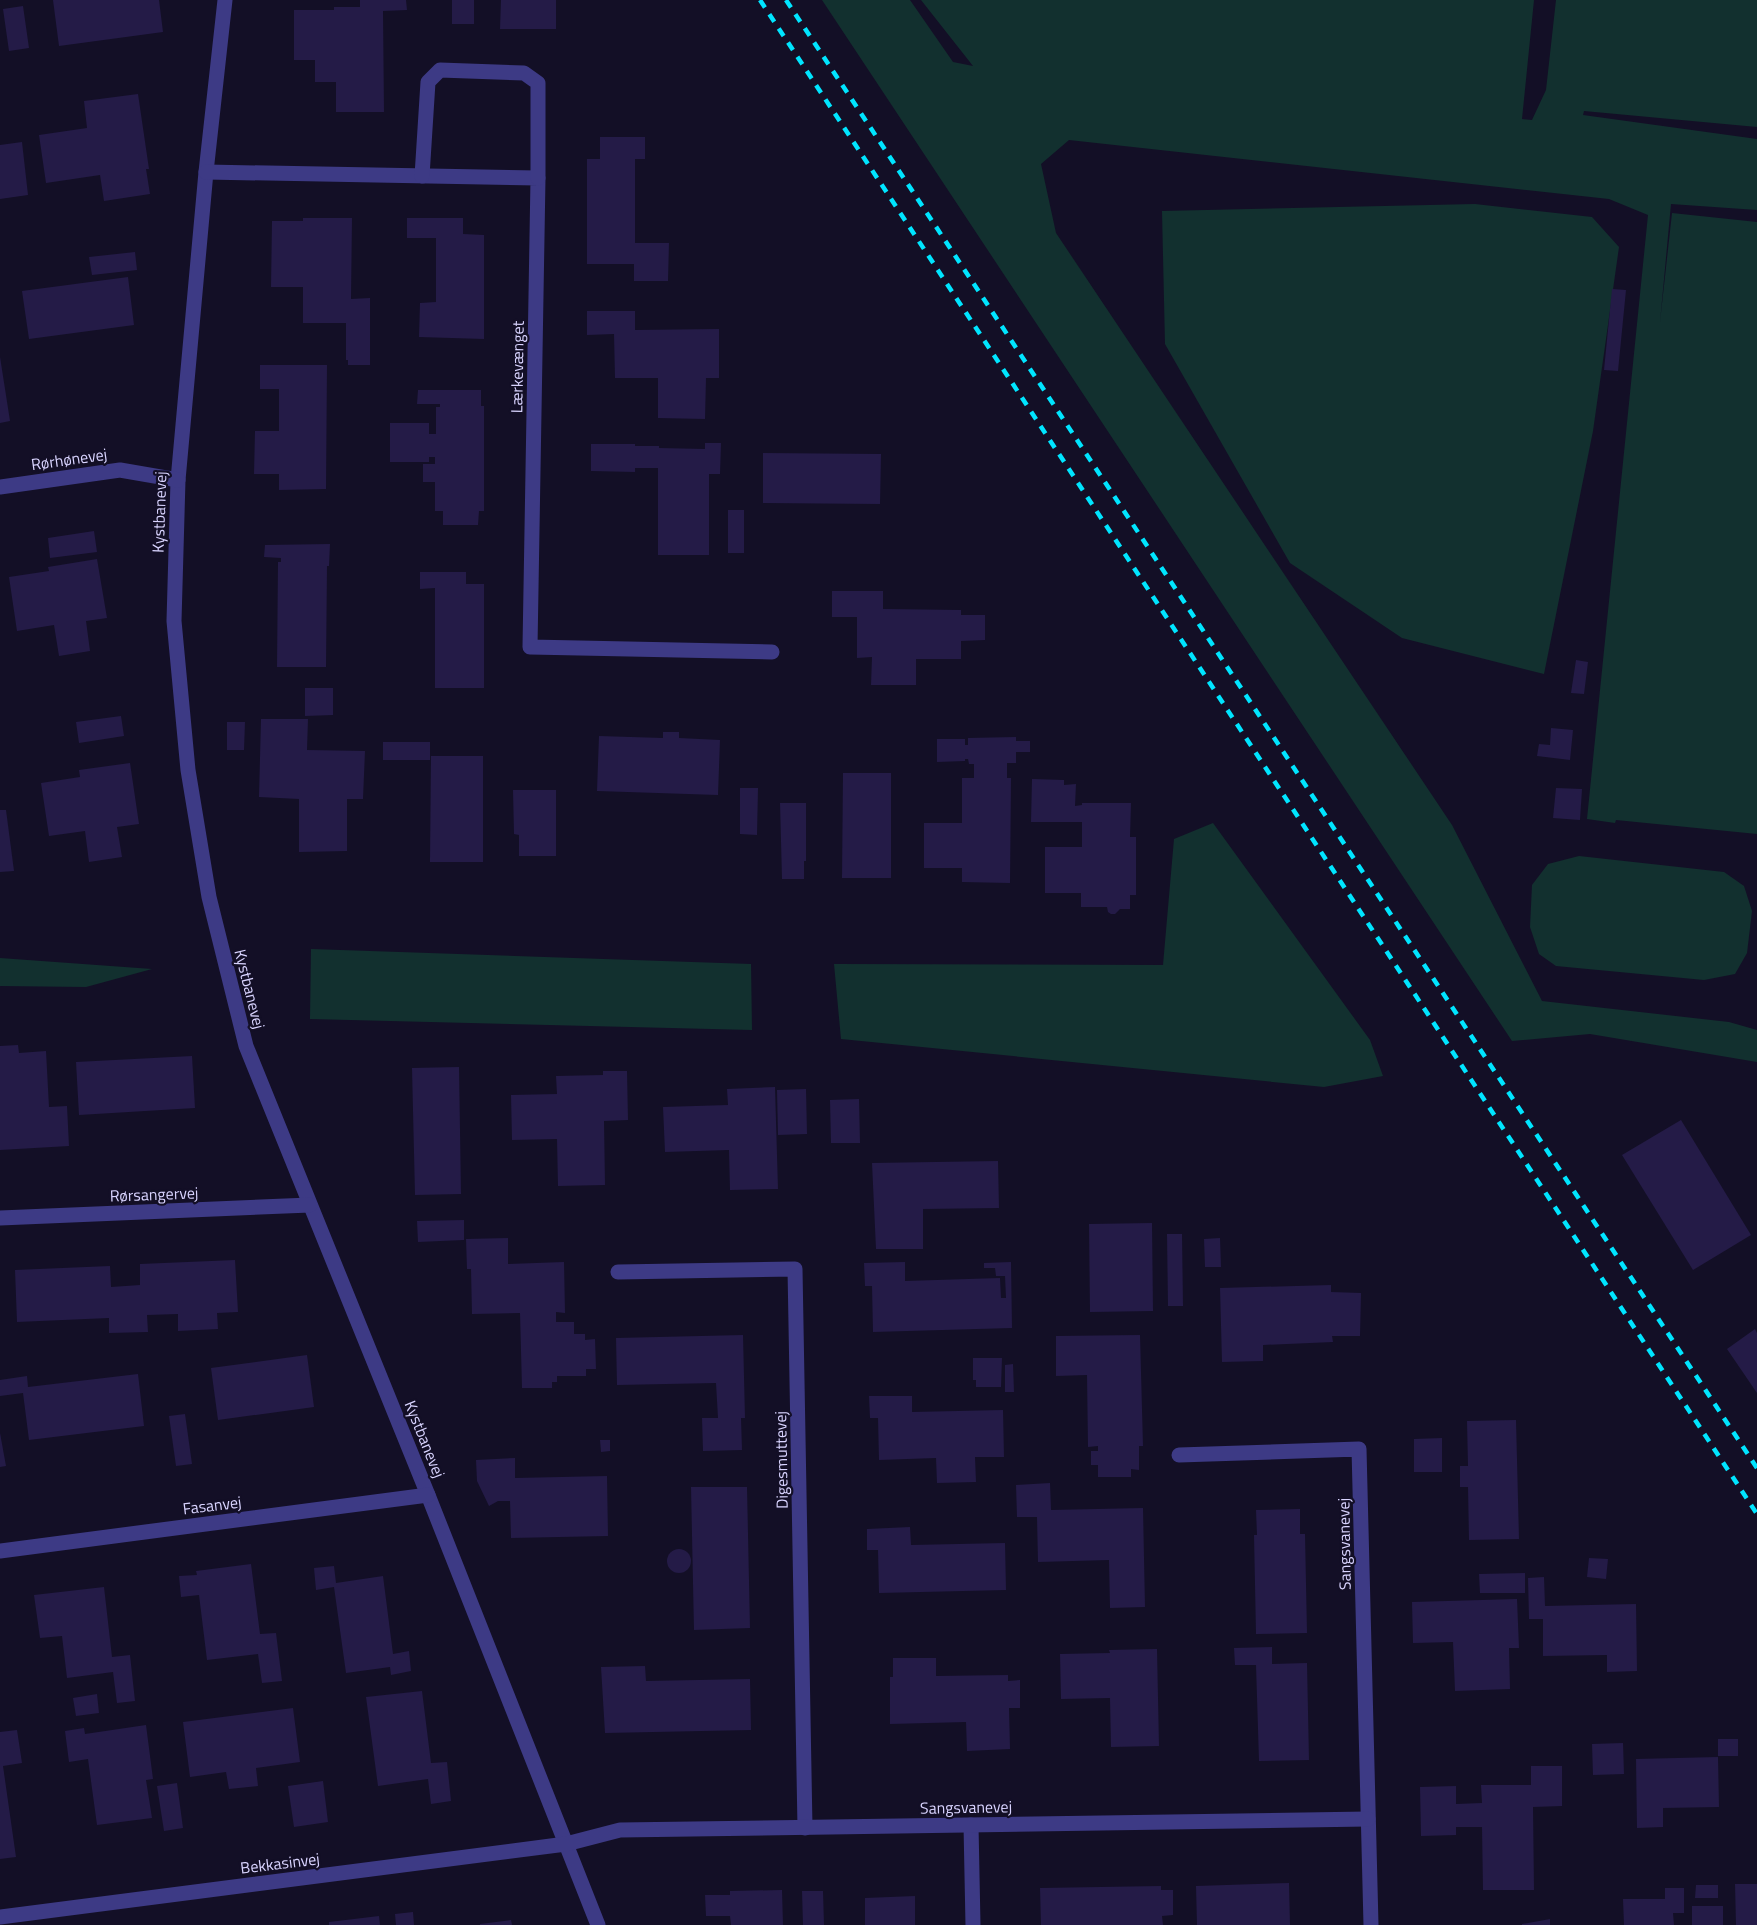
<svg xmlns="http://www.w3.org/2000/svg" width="1757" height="1925" viewBox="0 0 1757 1925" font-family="'Titillium Web',sans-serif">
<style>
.green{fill:#12302f}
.building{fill:#241b47}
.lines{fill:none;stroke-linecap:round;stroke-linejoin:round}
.minor{stroke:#3d3a85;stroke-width:15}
.rail{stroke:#00e5ff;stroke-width:4.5;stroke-dasharray:9 8;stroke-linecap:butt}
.labels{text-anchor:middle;stroke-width:4.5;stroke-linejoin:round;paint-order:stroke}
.street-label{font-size:16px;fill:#d9d4ff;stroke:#130f26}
</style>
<rect width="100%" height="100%" fill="#130f26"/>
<g class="green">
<path d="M822,0H910L953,62L973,66L921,0H1534L1522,119L1532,120L1546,90L1556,0H1757V127L1584,111L1583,115L1757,139V210L1671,204L1660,322L1672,213L1757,222V834L1616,820L1615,823L1587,819L1648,215L1609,199L1069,140L1041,164L1056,233L1452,825L1542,1001L1729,1022L1757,1030V1062L1590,1034L1512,1041Z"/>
<path d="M1475,204L1592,217L1619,247L1593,431L1544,674L1402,638L1290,563L1165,344L1162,211Z"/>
<path d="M1213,823L1370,1040L1383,1076L1324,1087L841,1039L834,964L1163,965L1174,839Z"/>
<path d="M1579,856L1724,872L1744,886L1752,911L1747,953L1735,974L1704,980L1556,966L1539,954L1530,927L1532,885L1548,864Z"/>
<path d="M311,949L751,964L752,1030L310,1019Z"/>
<path d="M0,958L152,969L86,987L0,986Z"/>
</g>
<g class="building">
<path d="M53,0H159L163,32L59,46Z"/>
<path d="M360,0H406L407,10L383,11L384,112H336V82H315V60H294V10H334V7H360Z"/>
<rect x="452" y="0" width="22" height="24"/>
<path d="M501,0H556V29H500Z"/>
<path d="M23,6L29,48L9,51L3,9Z"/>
<path d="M138,94L149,169H146L150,194L104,201L100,175L46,183L39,135L87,128L84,101Z"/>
<path d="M600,137H645V159H635V243H669L668,281H634V264H587V159H600Z"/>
<path d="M22,142L28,195L0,199V145Z"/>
<path d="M303,218H352L351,299L370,298V365H348V360H346V323H303V287H271L272,221H303Z"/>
<path d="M407,218H463V234L484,235V339L419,337L420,303L436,302V238H407Z"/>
<path d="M135,252L137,270L92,275L89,257Z"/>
<path d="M128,277L134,325L29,339L22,291Z"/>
<path d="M1612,289L1626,290L1618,371L1604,370Z"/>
<path d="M587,311H635V330L719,329V378H706L705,419L658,418V378H615L614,334L587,335Z"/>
<path d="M0,357L10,421L0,423Z"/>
<path d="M260,365H327L326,489L279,490V474H254L255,431H279V389H260Z"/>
<path d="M418,390H481V406H484V511H479L478,525H443V511H435V482H423V464H435V457H429V462H390V423H429V434H436V407H440V404H417Z"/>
<path d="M705,443H721L720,474H709V555H658V468H635V472L591,471V444H635V446H659V448L705,449Z"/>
<path d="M763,453L881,454L880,504L763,503Z"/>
<rect x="728" y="510" width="16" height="43"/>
<path d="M94,531L97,552L50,558L48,538Z"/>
<path d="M330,544L329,566H327L326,667H277L278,562H281V558L264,557L265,545Z"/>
<path d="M97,559L107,618L86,621L90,651L59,656L54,625L17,631L9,577L49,571L48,567Z"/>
<path d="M420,572H466V584H484V688H435V588L420,589Z"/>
<path d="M832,591H883V609L961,610V615H985V640L961,641V659H916V685H871L872,657L857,658V617H832Z"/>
<path d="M1576,660L1588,662L1584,694L1571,693Z"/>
<path d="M305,688H333V715L305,716Z"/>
<path d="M121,716L124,736L79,743L76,722Z"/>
<path d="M261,719H308L307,750L365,751L363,799H347V851L299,852V799L259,797Z"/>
<path d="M227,722H245L244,750H227Z"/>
<path d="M1551,728L1573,730L1570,760L1537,756L1539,744L1550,745Z"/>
<path d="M663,732H679V738L720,740L718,795L597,791L599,736L663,738Z"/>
<path d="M1016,737V741H1030V752H1016V763H1007V778H1011L1010,883L962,882V868H924V823H962V778H974V764H969L968,759H965V761L937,762V739H965V745H968V738Z"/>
<rect x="383" y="742" width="47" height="18"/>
<path d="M431,756H483V862H430Z"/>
<path d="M130,763L139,824L117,827L122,857L89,862L85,831L49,836L41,783L80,777L79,770Z"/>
<path d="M843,773H891V878H842Z"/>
<path d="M1032,779L1064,780V785L1076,784L1075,806L1082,805V803H1131L1130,837H1136V895H1130V909H1120L1115,914H1111L1108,912L1107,907H1081V893H1045V847H1082V822H1031Z"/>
<path d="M740,788H758L757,835L740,834Z"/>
<path d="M1556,788L1582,789L1580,820L1553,818Z"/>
<path d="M513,790H556V856H519V835L514,834Z"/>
<path d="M780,803H806V861H804V879H782Z"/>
<path d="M0,810H6L14,871L0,872Z"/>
<path d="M18,1045L19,1053L46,1051L49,1107L67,1106L69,1146L0,1150V1046Z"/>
<path d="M192,1056L195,1108L79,1115L76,1062Z"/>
<path d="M459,1067L461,1194L415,1195L412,1068Z"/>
<path d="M603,1071H627L628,1120L604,1121L605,1185L558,1186L557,1139L512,1140L511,1095L557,1094L556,1076L603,1075Z"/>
<path d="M775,1087L778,1189L730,1190L729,1150L665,1152L663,1107L728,1105L727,1089Z"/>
<path d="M806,1089L807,1134L778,1135L777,1090Z"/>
<path d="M859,1099L860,1143H831L830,1100Z"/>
<path d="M1681,1120L1751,1235L1693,1270L1622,1155Z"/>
<path d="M998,1161L999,1208L923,1209V1249H876L872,1163Z"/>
<path d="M464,1220V1240L418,1242L417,1221Z"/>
<path d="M1152,1223L1153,1311L1090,1312L1089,1224Z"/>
<path d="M1167,1234H1182L1183,1306H1168Z"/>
<path d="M508,1238V1264L564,1262L565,1313L556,1312V1322H574V1334H585V1340L595,1339L596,1369H586V1376H557V1382H552V1388H522L520,1313L472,1314L471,1269H467L466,1239Z"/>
<path d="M1220,1238L1221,1267H1205L1204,1239Z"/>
<path d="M235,1260L238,1312L217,1313L218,1329L178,1331V1314L147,1315L148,1332L109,1333V1318L17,1322L15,1270L110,1266L111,1287L140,1285V1264Z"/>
<path d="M905,1262V1281L1000,1278L1001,1298H1006L1005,1276H996L995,1268H984V1263L1011,1262L1012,1328L873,1332L872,1286H865L864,1263Z"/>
<path d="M1331,1285V1292L1361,1293L1360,1336H1332L1333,1342L1263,1345V1361L1222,1362L1220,1288Z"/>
<path d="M1755,1329L1757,1333V1393L1727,1349Z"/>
<path d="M743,1335L745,1418H741L742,1450L703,1451L702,1418H718L716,1383L617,1385L616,1338Z"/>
<path d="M1140,1335L1143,1446H1139V1470L1131,1469V1477H1098V1465H1091V1451H1098V1446L1088,1447L1087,1375L1056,1376V1336Z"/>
<path d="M307,1355L314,1407L218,1420L211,1368Z"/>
<path d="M973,1358H1002L1001,1387H976V1380H973Z"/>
<path d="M1013,1364L1014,1392H1005V1365Z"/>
<path d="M138,1374L144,1426L29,1440L23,1393L0,1396V1380L27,1376L28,1387Z"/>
<path d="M869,1396H912V1412L1003,1410L1004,1457H975L976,1482L937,1483L936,1458L879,1460L878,1418H870Z"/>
<path d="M185,1414L192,1464L176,1466L169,1416Z"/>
<path d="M1516,1420L1519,1539L1469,1540L1468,1487H1460V1466H1468L1467,1421Z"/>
<path d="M0,1433L6,1466L0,1467Z"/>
<path d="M1442,1438V1472H1414V1439Z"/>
<path d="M600,1440H610V1451L601,1452Z"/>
<path d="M515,1458V1478L607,1476L608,1536L511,1538L510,1501H498L489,1506L477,1481L476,1460Z"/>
<path d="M1050,1483L1051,1510L1143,1508L1145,1607L1110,1608L1109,1560L1038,1562L1037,1517H1017L1016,1485Z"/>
<path d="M691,1487H747L750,1628L694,1630Z"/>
<path d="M1300,1509V1534H1305L1307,1633L1256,1634L1254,1535H1257L1256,1510Z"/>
<path d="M910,1527L911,1545L1005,1543L1006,1590L879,1593L878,1550H867V1529Z"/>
<circle cx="679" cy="1561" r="12"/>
<path d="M1589,1558L1608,1559L1606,1579L1587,1577Z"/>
<path d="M251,1564L260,1634L276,1633L282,1681L262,1683L258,1654L207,1660L199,1595L181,1597L179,1576L197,1575L196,1571Z"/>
<path d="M334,1566L336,1583L383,1576L393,1654L409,1651L411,1671L391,1675L390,1667L346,1673L334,1587L316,1590L314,1568Z"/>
<path d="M1525,1573V1593H1480L1479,1574Z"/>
<path d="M1544,1577L1545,1606L1636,1604L1637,1671L1607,1672V1655L1543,1656V1619H1529L1528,1578Z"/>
<path d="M104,1587L112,1657L130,1655L135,1701L117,1703L113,1672L67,1678L62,1636L40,1638L34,1595Z"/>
<path d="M1517,1599L1519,1648H1509L1510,1689L1455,1691L1453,1642L1413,1643L1412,1602Z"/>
<path d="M1272,1647V1664L1307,1663L1309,1760L1259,1761L1256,1665H1235L1234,1648Z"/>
<path d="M1157,1649L1159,1746L1111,1747L1110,1698L1061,1699L1060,1654L1110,1653L1109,1650Z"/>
<path d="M893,1658H936V1676L1008,1675V1681L1020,1680V1708H1009L1010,1749L967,1751L966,1722L890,1724V1677H893Z"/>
<path d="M645,1666L646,1681L750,1679L751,1730L605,1733L601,1667Z"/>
<path d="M422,1691L431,1763L447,1762L451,1801L431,1804L428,1779L378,1786L366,1697Z"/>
<path d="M97,1694L99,1713L76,1716L73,1698Z"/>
<path d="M293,1708L300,1762L256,1768L258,1786L229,1789L226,1772L190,1777L183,1722Z"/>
<path d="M146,1725L153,1779L146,1780L152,1818L97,1825L88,1759L69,1762L65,1731L84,1728L85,1734Z"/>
<path d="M17,1730L22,1763L3,1766L16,1857L0,1859V1732Z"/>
<rect x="1718" y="1739" width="20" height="17"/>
<path d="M1623,1743L1624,1774L1593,1775L1592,1744Z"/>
<path d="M1718,1757L1719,1807L1663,1808V1827L1637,1828L1636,1759Z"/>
<path d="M1531,1766H1562V1806L1533,1807L1534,1890H1483L1482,1827H1456V1835L1421,1836L1420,1787L1456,1786V1804L1482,1803L1481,1785H1531Z"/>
<path d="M323,1781L328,1822L294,1827L288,1786Z"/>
<path d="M177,1783L183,1828L164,1831L157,1786Z"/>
<path d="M1289,1883L1290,1925H1197L1196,1886Z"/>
<path d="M1735,1884H1757V1925H1736Z"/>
<path d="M1696,1885H1718V1898H1695Z"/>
<path d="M1161,1886V1890H1173V1915L1162,1916L1163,1925H1041L1040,1888Z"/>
<path d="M1665,1888H1684V1913H1673L1674,1925H1624L1623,1899H1665Z"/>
<path d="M782,1890L783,1925H731L730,1916H706L705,1895H730V1891Z"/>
<path d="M802,1891H823L824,1925H803Z"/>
<path d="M915,1896V1925H865V1898Z"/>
<rect x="1692" y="1906" width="31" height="19"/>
<path d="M413,1912L414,1925H396L395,1914Z"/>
<path d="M379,1916L380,1925H329V1922Z"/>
<path d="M1550,1919V1925H1522V1924Z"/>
<path d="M511,1920L512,1925H480V1924Z"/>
</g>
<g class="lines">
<g class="minor">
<path d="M225,0L206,172L178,480L174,621L188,770L209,897L246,1046L428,1495L598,1925"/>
<path d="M206,172L538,178L530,647L772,652"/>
<path d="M422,176L428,82L440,70L524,73L538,83V178"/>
<path d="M0,487L120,470L178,480"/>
<path d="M0,1218L310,1205"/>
<path d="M618,1272L795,1269L805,1828"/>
<path d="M1179,1455L1359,1449L1371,1925"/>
<path d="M0,1551L428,1495"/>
<path d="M971,1825L973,1925"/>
<path d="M0,1917L566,1844L620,1830L1368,1819"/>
</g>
<g class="rail">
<path d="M760,0L1757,1514"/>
<path d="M786,0L1757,1468"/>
</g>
</g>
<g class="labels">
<g class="street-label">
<text transform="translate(517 367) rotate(-89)" y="6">Lærkevænget</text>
<text transform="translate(69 459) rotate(-8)" y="6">Rørhønevej</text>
<text transform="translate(159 512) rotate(-88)" y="6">Kystbanevej</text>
<text transform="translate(250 989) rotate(76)" y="6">Kystbanevej</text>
<text transform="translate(154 1194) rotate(-2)" y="6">Rørsangervej</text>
<text transform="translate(425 1439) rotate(68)" y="6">Kystbanevej</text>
<text transform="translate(781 1460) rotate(-91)" y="6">Digesmuttevej</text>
<text transform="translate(212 1505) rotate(-7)" y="6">Fasanvej</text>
<text transform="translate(1344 1544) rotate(-91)" y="6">Sangsvanevej</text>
<text transform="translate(966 1807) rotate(-1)" y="6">Sangsvanevej</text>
<text transform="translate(280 1863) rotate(-7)" y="6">Bekkasinvej</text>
</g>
</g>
</svg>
